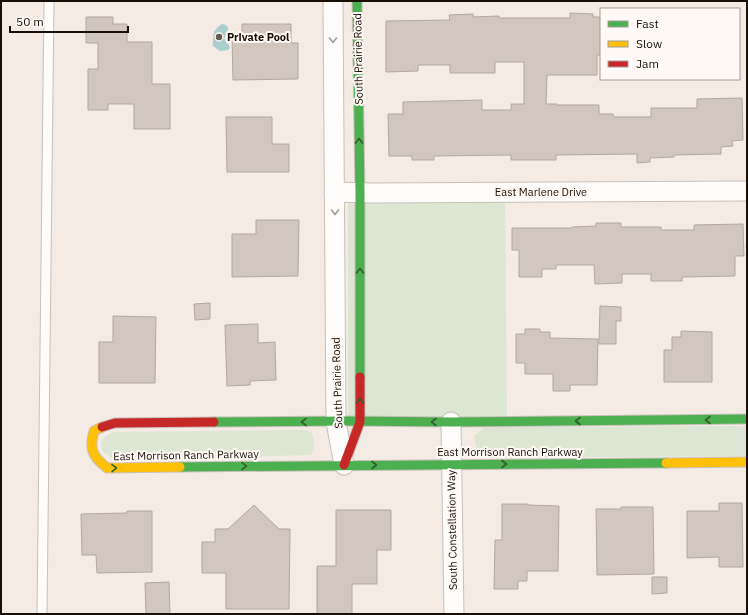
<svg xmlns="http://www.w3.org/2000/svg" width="748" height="615" viewBox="0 0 748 615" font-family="'IBM Plex Sans',sans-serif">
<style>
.green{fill:#dce6d3}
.water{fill:#abcece}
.building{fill:#d2c7bf;stroke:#b1a8a1}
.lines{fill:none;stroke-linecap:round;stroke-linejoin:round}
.lane-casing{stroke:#c9c0b9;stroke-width:11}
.street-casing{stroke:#c9c0b9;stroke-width:21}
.fast-casing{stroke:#c9c0b9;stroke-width:11}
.slow-casing{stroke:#c9c0b9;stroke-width:11}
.jam-casing{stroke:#c9c0b9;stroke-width:11}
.lane{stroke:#fdfcfb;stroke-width:9}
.street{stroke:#fdfcfb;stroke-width:19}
.fast{stroke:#4caf50;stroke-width:9}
.slow{stroke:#ffc107;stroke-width:9}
.jam{stroke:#c62828;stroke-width:9}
.oneway{stroke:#a19d99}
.oneway2{stroke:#325f2c}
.poi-dot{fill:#655c54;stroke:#fff9f5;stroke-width:1.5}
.labels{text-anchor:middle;stroke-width:4;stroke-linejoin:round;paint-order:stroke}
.poi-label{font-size:11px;font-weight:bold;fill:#180f07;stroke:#fff9f5;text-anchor:start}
.street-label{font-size:11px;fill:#180f07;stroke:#fff9f5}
</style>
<rect width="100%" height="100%" fill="#f4ebe4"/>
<g class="green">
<path d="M348,192H505L507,421H348Z"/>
<path d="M747,426V456L485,458C476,451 475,447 474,436L485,427Z"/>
<path d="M306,430L312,433C314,442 315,446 311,455L115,460L103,452L101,442L106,436L113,432Z"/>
</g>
<path class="water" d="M222,24C235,27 223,34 225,40C226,44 229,43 230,48L228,50L220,51L213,46C213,36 212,30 222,24Z"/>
<g class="building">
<path d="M570,13L593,14V17H601V55H597V75H547L546,104H557V105H599V114H613L614,117H651V108H697V99L742,98L743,140L732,141L733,146L721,147V154L674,155V157L650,158V162L637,163V154L556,155V160H511V155L434,156V160H412V156H389L388,114H403V102L482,100V110H511V104H524V62H495V73H450V65H418V71L386,72V21L450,20L449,15L473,14V17L499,16V18H570Z"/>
<path d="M86,17H113V24H127V42H152V84H170V129H134V104H108V110H88V69H98V43H86Z"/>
<path d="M242,24H291V43H298V79L233,80L232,36H242Z"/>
<path d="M226,117H272V144H289V172H227Z"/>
<path d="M256,220H299L298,276L232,277V234H256Z"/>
<path d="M596,223H621V227H661V230H694V225L743,224L744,256H735V276L682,277V281H651V274H622V283L595,284L594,265H556V269H542V277H519V250H512V228H572V227L596,226Z"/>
<path d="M210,303V319L195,320L194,304Z"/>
<path d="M600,306L621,307V321H616V344H599Z"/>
<path d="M113,316L156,317L155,383H99V342H113Z"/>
<path d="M258,324V343L275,342L276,380L250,381V385L227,386L225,325Z"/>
<path d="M525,329H540V332H550V338L598,339L597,385H570V391H553V374H525V363H516V334H525Z"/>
<path d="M681,331L712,332V382H664V350H672V337H681Z"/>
<path d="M719,503H742L743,567H719V557L687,558V511H719Z"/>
<path d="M502,504H528V505L559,506L558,571H527V581H518V589H494L495,540H502Z"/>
<path d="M254,505L279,529H290L289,609H226V573H202V542H215V529H228Z"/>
<path d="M621,507H653L654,574L597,575L596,509H621Z"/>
<path d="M336,510H391V550H377V584H352V614H317V566H336Z"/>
<path d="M127,511H152V572L97,573L96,555H82L81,514L127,513Z"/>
<path d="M652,577H667V593L652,594Z"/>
<path d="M169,582L170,614H146L145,583Z"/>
</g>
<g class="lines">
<defs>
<path id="lane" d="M42,614L49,1"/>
<g id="street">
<path d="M333,1L336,422L344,465"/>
<path d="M334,192L372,193L747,191"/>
<path d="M451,422L454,614"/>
</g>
<g id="fast">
<path d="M357,1L360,193V377"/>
<path d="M214,422L348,421L451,422L747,419"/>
<path d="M180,467L666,463"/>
</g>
<g id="slow">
<path d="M102,427L94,431C89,449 92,456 107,468L180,467"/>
<path d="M666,463L747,462"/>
</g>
<g id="jam">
<path d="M102,427L115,423L214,422"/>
<path d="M344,465L360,422V377"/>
</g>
</defs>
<use href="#lane" class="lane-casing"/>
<use href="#street" class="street-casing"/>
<use href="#fast" class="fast-casing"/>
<use href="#slow" class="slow-casing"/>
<use href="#jam" class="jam-casing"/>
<use href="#lane" class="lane"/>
<use href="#street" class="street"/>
<use href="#fast" class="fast"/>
<use href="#slow" class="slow"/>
<use href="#jam" class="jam"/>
</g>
<defs><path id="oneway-chevron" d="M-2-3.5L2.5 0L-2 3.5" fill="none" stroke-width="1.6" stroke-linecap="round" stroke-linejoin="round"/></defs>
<g class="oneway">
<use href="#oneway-chevron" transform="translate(333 40) rotate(90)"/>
<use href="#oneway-chevron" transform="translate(335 212) rotate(90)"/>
</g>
<g class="oneway2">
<use href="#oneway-chevron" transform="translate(359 141) rotate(-91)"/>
<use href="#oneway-chevron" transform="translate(360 271) rotate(-90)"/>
<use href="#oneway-chevron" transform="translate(360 401) rotate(-90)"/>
<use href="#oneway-chevron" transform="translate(708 420) rotate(180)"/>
<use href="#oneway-chevron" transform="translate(578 421) rotate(180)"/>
<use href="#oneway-chevron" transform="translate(304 422) rotate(180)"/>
<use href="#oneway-chevron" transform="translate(434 422) rotate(-180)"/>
<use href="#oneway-chevron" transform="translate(504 464)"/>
<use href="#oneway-chevron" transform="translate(374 465)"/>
<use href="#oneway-chevron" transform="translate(244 466) rotate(-1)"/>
<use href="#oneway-chevron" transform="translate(114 468) rotate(-1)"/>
</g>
<circle class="poi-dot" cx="219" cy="37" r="4"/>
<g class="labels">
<g class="poi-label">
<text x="227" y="41">Private Pool</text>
</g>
<g class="street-label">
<text transform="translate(358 59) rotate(-91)" y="4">South Prairie Road</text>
<text x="541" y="196">East Marlene Drive</text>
<text transform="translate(337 383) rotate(-92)" y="4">South Prairie Road</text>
<text x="510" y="456">East Morrison Ranch Parkway</text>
<text transform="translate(186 455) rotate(-1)" y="4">East Morrison Ranch Parkway</text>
<text transform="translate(452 530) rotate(-91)" y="4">South Constellation Way</text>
</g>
</g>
<rect width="748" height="615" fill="none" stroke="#180f07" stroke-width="4"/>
<rect x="600" y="8" width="140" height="72" fill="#fff9f5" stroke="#a39b96"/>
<rect x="608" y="21" width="20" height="6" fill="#4caf50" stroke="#a39b96"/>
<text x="636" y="28" font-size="12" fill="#180f07">Fast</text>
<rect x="608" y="41" width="20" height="6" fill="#ffc107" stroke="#a39b96"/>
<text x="636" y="48" font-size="12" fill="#180f07">Slow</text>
<rect x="608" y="61" width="20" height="6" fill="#c62828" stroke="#a39b96"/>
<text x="636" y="68" font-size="12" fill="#180f07">Jam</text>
<path d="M10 26v6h118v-6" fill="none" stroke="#180f07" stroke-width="2"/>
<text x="16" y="26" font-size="12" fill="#180f07" stroke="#fff9f5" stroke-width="3" paint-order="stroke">50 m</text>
</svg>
